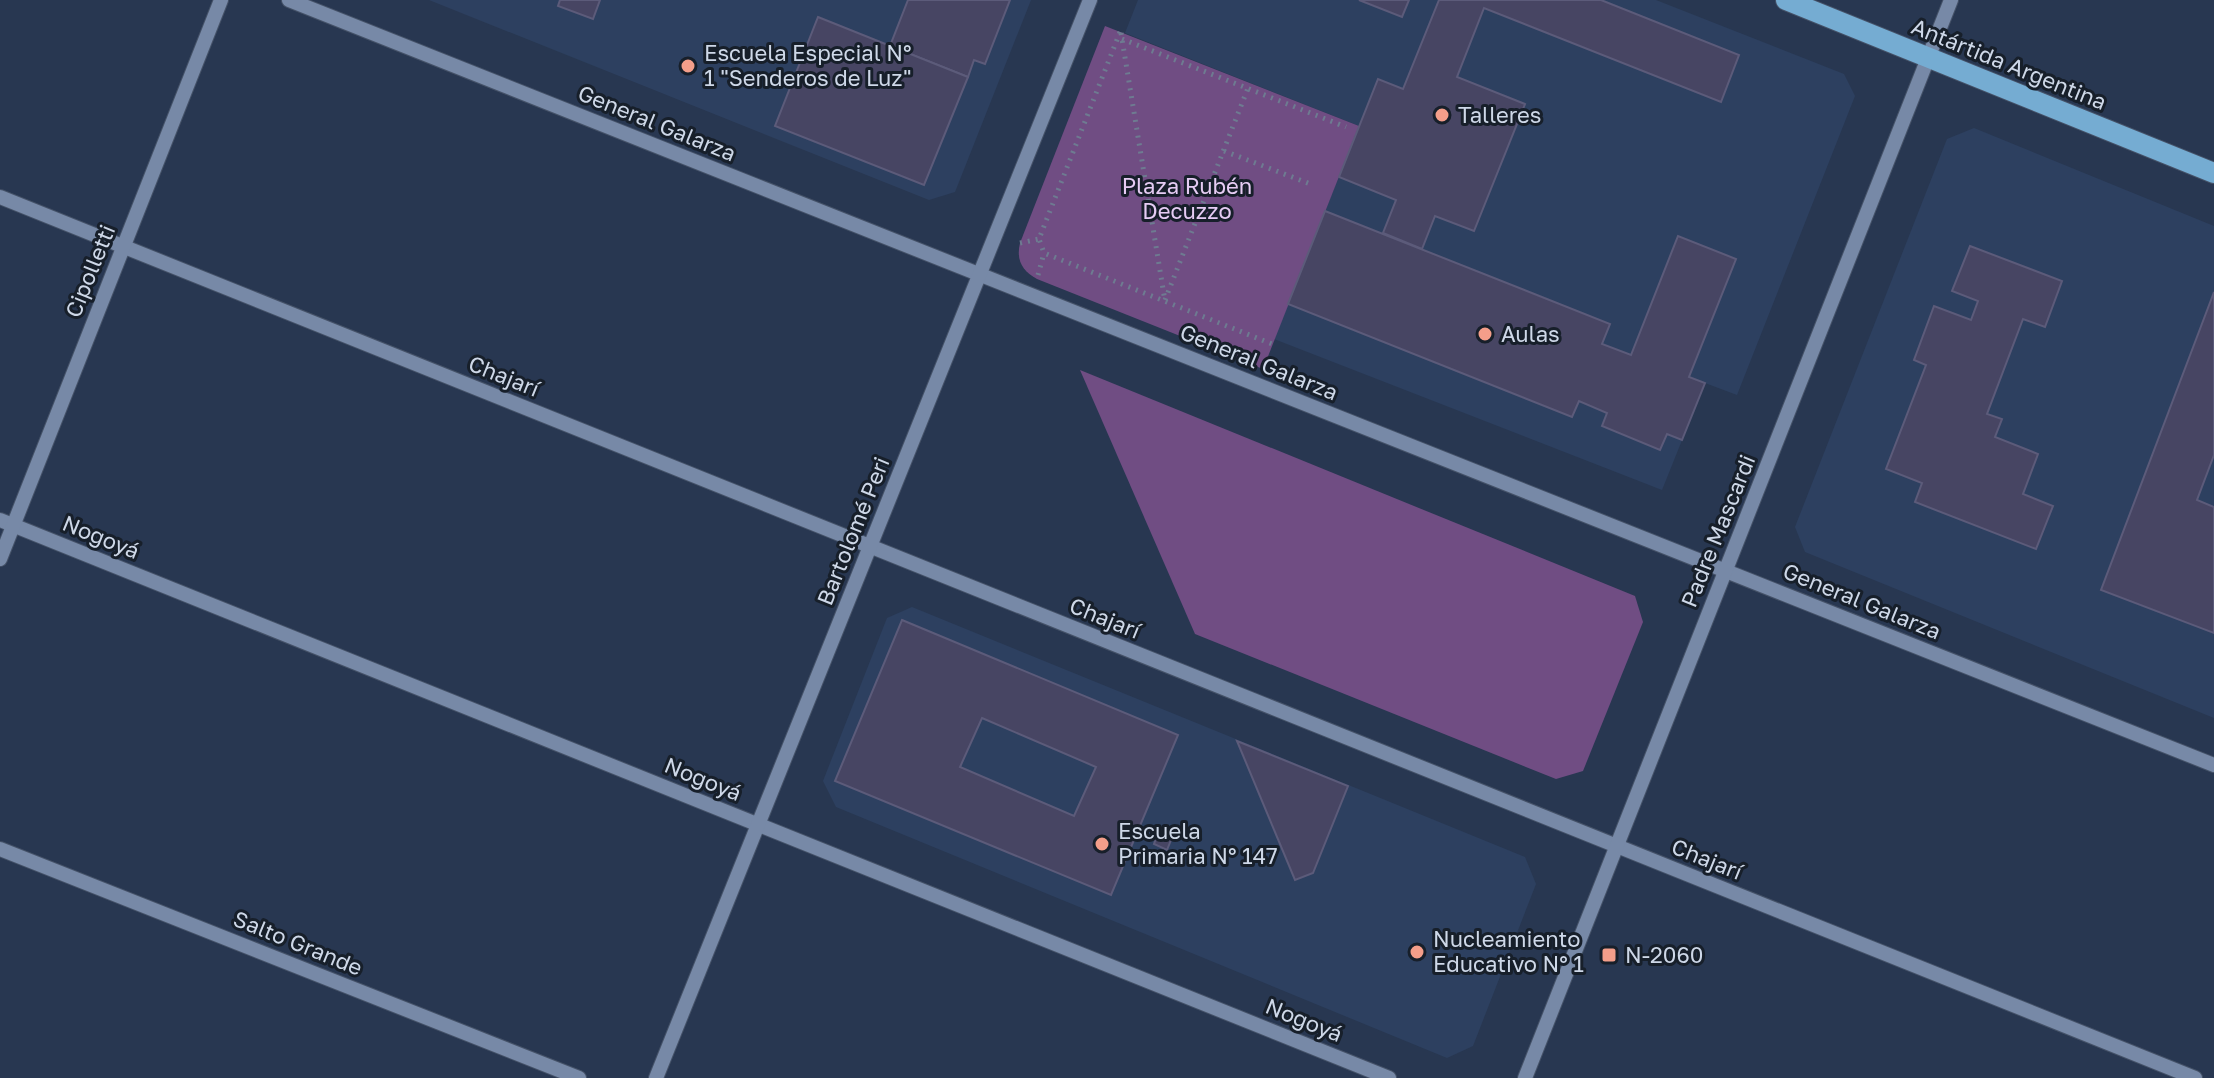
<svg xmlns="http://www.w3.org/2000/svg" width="2214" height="1078" viewBox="0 0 2214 1078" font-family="'Golos Text',sans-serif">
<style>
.built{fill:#2d4060}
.green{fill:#704d83}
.building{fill:#474563;stroke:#5c5b7a;stroke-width:2;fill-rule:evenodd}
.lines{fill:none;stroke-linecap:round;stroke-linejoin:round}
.minor-casing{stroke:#455268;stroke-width:16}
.major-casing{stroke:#455268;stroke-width:22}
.path{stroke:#6e7b91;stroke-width:5;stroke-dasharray:2 6;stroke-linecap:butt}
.minor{stroke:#7789a7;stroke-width:14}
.major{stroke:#75acd2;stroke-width:20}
.poi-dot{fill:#f49e8a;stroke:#171f2a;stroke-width:3}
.labels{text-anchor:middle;stroke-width:6;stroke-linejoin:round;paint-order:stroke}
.poi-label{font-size:22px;fill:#ced8e8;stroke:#171f2a;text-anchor:start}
.street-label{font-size:22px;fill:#ced8e8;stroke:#171f2a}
.park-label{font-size:22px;fill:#e6ccf4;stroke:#171f2a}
</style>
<rect width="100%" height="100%" fill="#283751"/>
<g class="built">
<path d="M429,0H1031L955,192L929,200Z"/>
<path d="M1138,0H1656L1844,74L1855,96L1737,395L1705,383L1662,490L1274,339L1359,126L1125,33Z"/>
<path d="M1974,128L2214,226V718L1805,552L1795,527L1947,139Z"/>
<path d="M912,607L1525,857L1536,884L1473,1046L1447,1058L836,807L823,781L887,618Z"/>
</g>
<g class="green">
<path d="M1105,26L1359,126L1263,369L1037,279C1022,271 1016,260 1020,243Z"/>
<path d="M1080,370L1635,596L1643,622L1583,771L1556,779L1195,634Z"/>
</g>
<g class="building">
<path d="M560,0H600L593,19L558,6Z"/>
<path d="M908,0H1010L985,64L974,60L968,77L890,46Z"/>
<path d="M1359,0H1409L1402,17Z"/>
<path d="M1439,0H1601L1739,55L1721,102L1484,8L1457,77L1525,104L1474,231L1435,216L1422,249L1383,233L1396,200L1339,177L1378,79L1403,89Z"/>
<path d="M818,17L968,77L924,185L775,126Z"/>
<path d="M1325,211L1610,324L1602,344L1631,355L1678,236L1736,259L1689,377L1705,383L1682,440L1667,434L1660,450L1602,426L1607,413L1579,401L1572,417L1288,304Z"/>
<path d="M1970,246L2062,281L2045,327L2023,319L1987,414L2002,419L1995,437L2038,454L2023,494L2053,506L2036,549L1915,502L1922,483L1886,469L1926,365L1914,360L1934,306L1971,320L1978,301L1952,291Z"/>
<path d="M2214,292V455L2197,500L2214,507V633L2101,590Z"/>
<path d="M902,620L1178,735L1111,895L835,781ZM982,718L1096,767L1074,816L960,767Z"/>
<path d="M1237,741L1348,786L1313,873L1295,880Z"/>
<path d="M1159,829L1173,835L1167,850L1154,844Z"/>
</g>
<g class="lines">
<defs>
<g id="minor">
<path d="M289,0L2214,765"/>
<path d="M0,197L2195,1078"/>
<path d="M0,520L1389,1078"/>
<path d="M0,559L221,0"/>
<path d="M0,849L579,1078"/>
<path d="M656,1078L1090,0"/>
<path d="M1525,1078L1951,0"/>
</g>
<path id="major" d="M1786,0L2214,173"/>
</defs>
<use href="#minor" class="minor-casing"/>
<use href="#major" class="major-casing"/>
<g class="path">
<path d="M1120,32L1039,239L1044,253L1272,344"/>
<path d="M1121,33L1165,301"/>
<path d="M1122,39L1346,127"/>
<path d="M1224,151L1313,185"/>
<path d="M1020,243L1039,239"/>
<path d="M1038,275L1044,253"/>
<path d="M1165,300L1248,88"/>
</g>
<use href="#minor" class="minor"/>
<use href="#major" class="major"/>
</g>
<g class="poi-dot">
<circle cx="688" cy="66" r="8"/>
<circle cx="1442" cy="115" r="8"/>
<circle cx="1485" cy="334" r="8"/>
<circle cx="1102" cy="844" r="8"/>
<circle cx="1417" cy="952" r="8"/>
<rect x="1601" y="947" width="16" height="16" rx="4"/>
</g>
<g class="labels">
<g class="poi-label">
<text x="704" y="61">Escuela Especial N°<tspan x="704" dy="25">1 "Senderos de Luz"</tspan></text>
<text x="1458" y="123">Talleres</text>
<text x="1501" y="342">Aulas</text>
<text x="1118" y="839">Escuela<tspan x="1118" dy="25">Primaria N° 147</tspan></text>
<text x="1433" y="947">Nucleamiento<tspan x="1433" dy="25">Educativo N° 1</tspan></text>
<text x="1625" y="963">N-2060</text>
</g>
<g class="street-label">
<text transform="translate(2009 64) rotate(22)" y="8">Antártida Argentina</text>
<text transform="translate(657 123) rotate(22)" y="8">General Galarza</text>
<text transform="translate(90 271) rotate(-68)" y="8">Cipolletti</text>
<text transform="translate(1259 362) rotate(22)" y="8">General Galarza</text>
<text transform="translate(504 376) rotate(22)" y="8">Chajarí</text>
<text transform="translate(853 531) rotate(-68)" y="8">Bartolomé Peri</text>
<text transform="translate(1718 531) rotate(-68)" y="8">Padre Mascardi</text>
<text transform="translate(101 537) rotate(22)" y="8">Nogoyá</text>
<text transform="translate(1862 601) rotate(22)" y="8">General Galarza</text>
<text transform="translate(1105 618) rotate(22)" y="8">Chajarí</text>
<text transform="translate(703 779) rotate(22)" y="8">Nogoyá</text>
<text transform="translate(1707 859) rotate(22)" y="8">Chajarí</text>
<text transform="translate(298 943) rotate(22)" y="8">Salto Grande</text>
<text transform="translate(1304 1020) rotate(22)" y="8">Nogoyá</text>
</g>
<g class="park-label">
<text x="1187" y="194">Plaza Rubén<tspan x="1187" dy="25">Decuzzo</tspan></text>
</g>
</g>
</svg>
